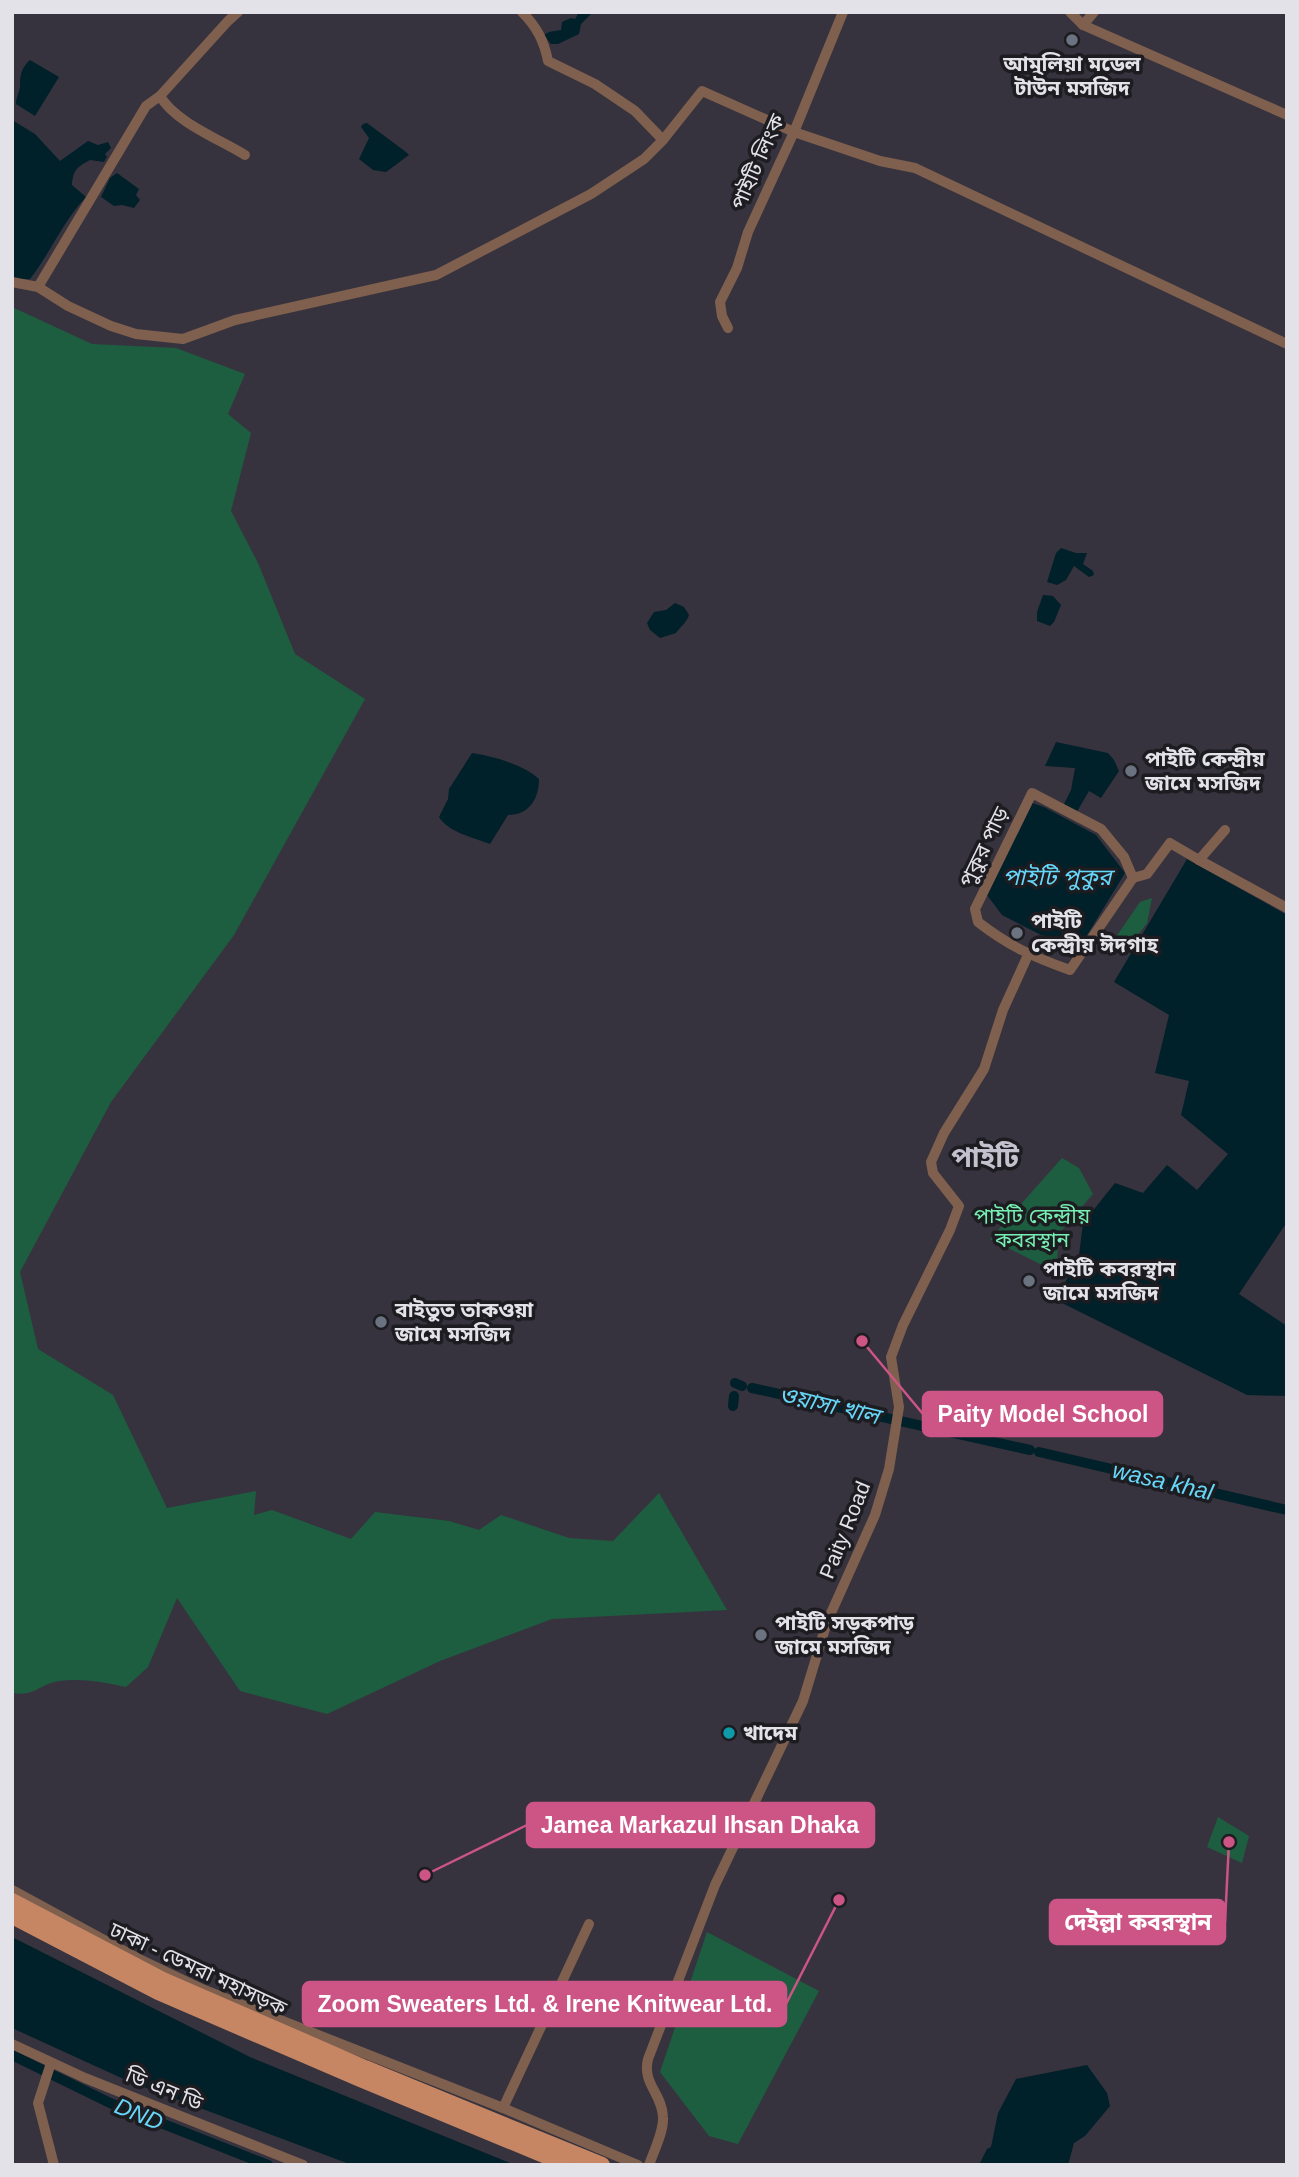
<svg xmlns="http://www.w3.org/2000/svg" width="1299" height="2177" viewBox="0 0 1299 2177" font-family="Helvetica,'Noto Sans Bengali',sans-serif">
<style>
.green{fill:#1e5e40}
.water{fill:#00202a}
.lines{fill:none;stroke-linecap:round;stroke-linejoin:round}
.canal{stroke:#00202a;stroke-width:10}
.street{stroke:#7f5f4e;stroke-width:10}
.primary{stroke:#c78663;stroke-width:16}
.worship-dot{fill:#6b7280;stroke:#1d1c21;stroke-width:2.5}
.culture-dot{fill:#0f9aa8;stroke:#1d1c21;stroke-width:2.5}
.labels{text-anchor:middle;stroke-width:7;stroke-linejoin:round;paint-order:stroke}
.poi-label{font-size:21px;font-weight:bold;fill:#e3e2e9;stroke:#1d1c21;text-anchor:start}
.street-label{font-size:21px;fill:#e3e2e9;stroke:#1d1c21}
.park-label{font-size:21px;fill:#76efb2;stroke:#1d1c21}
.water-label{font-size:23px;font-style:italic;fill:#67d7f9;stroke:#1d1c21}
.district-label{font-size:28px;font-weight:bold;fill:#c4c1ce;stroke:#1d1c21}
.leader{fill:none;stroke:#cc5586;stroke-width:2.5}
.callout-dot{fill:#cc5586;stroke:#1d1c21;stroke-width:2.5}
.callout{fill:#cc5586;stroke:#cc5586;stroke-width:2.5}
.callout-label{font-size:23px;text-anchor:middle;font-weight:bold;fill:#fff}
</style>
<rect width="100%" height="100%" fill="#36333e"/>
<g class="green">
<path d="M12,307L92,344L176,348L245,374L228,414L251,433L231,511L258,563L295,654L365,699L234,935L111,1102L20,1272L38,1349L113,1395L167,1508L256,1491L254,1515L272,1510L351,1539L375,1512L449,1521L479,1530L501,1515L569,1538L613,1541L659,1493L727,1610L552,1619L440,1661L327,1714L240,1691L177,1598L148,1667L126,1687C104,1682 81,1678 59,1681C40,1684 34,1697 12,1693Z"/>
<path d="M1152,898L1147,923L1131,944L1116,937L1140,902Z"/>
<path d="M1062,1158L1079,1168L1093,1194L1054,1239L1058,1248L1056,1272L990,1239Z"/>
<path d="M1218,1817L1249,1836L1242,1863L1207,1847Z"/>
<path d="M707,1932L819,1991L738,2144L709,2136L660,2072Z"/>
</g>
<g class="water">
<path d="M579,12H590L591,14L581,24L579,34L558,44H551L544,35L549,32L561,30L562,22L571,18L575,19Z"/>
<path d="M30,60L59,77L35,116L16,104C16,98 19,93 20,87C20,75 21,68 30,60Z"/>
<path d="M12,120L35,134L60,161L88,141L98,145L108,142L111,148L105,154L107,157L104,162L90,160C77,167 73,170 72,185L86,197C63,221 51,252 30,279L13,280Z"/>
<path d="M367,123L406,152L409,155L386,172L373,170L359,159L369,138L361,127L363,124Z"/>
<path d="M117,173L139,189L136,195L140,200L134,208L122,205L114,206L101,197L110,178Z"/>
<path d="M1061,548L1076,553H1087L1083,564L1093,571L1094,575L1089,577L1074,566L1066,580L1057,585L1047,582L1056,553Z"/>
<path d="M1043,595L1053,596L1061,605L1054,622L1050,626L1037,621V612Z"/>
<path d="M675,603L684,607L689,615C687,622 680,627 676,633L660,638L650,630L647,623L654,612L666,610Z"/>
<path d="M1056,742L1108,753L1114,760L1119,771L1101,798L1089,791L1075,815L1062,808L1071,790L1075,768L1045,766Z"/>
<path d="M472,753C493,756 524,765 539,779C539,799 529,815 508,815L490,844C474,838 448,832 439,817L448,799L449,789Z"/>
<path d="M1032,803L1044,807L1096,835L1125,873L1081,945L1041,935L1002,915L987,895Z"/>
<path d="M1187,859L1287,915V1222L1239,1294L1287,1326V1396L1247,1395L1056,1300L1079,1255L1083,1223L1115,1183L1143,1193L1167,1165L1197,1190L1228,1154L1181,1115L1189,1081L1155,1073L1169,1015L1114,982Z"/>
<path d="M12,1937L250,2057L515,2165H352L128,2081L12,2028Z"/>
<path d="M1087,2065L1107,2093L1110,2106L1085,2136L1074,2143L1068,2165H979L987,2149L991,2147L998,2113L1016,2079Z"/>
</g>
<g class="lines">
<g class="canal">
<path d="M735,1383L742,1386"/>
<path d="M752,1388L1030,1450"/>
<path d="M733,1406L734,1396"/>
<path d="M1039,1452L1287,1510"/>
<path d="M12,2055L110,2103L268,2165"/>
</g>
<g class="street">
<path d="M522,12C537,27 544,41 548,61L595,84L635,111L663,140"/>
<path d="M1070,12L1083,25L1287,115"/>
<path d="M1083,25L1094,12"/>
<path d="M160,96C175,122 219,139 245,155"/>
<path d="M12,282L38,287L68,306L111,326L136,334L183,339L235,320L436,275L591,194L644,159L663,140L702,91L794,132L880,161L915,168L1287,344"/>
<path d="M38,287L146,106L160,96L228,21L238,12"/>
<path d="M728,328L722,316L720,302L737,268L748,232L794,132L843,12"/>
<path d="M1032,793L1101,829L1124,857L1133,878L1070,970C1033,957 1009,946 978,922L975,909Z"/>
<path d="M1199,860L1287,908"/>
<path d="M1133,878L1147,874L1170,843L1199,860L1225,830"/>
<path d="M12,1890L137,1958L202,1989L503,2108L638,2165"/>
<path d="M12,2044L85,2078L303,2165"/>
<path d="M51,2063L38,2103L54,2165"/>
<path d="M503,2108L589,1924"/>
<path d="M649,2165C654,2151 664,2131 663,2117C662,2093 642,2084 648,2059L715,1885L803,1701L827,1622L875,1515L889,1469L899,1407L891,1357L903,1325L950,1230L959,1206L933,1173L931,1162L944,1133L984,1069L1003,1010L1028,955"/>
</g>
<g class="primary">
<path d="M12,1901L163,1980L365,2068L602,2165"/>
<path d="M12,1916L158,1992L360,2079L568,2165"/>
</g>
</g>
<g class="worship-dot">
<circle cx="1072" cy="40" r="7"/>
<circle cx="1131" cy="771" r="7"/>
<circle cx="1017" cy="933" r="7"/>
<circle cx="1029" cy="1281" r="7"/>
<circle cx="381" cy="1322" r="7"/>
<circle cx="761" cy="1635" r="7"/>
</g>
<circle class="culture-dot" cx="729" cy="1733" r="7"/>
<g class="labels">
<g class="poi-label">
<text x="1072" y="71" text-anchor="middle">আমুলিয়া মডেল<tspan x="1072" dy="24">টাউন মসজিদ</tspan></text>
<text x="1145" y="766">পাইটি কেন্দ্রীয়<tspan x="1145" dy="24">জামে মসজিদ</tspan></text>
<text x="1031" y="928">পাইটি<tspan x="1031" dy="24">কেন্দ্রীয় ঈদগাহ</tspan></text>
<text x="1043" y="1276">পাইটি কবরস্থান<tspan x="1043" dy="24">জামে মসজিদ</tspan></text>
<text x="395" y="1317">বাইতুত তাকওয়া<tspan x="395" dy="24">জামে মসজিদ</tspan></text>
<text x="775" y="1630">পাইটি সড়কপাড়<tspan x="775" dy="24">জামে মসজিদ</tspan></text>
<text x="743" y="1740">খাদেম</text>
</g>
<g class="street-label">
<text transform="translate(758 162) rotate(-66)" y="7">পাইটি লিংক</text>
<text transform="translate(984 847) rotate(-64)" y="7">পুকুর পাড়</text>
<text transform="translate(845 1530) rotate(-68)" y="7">Paity Road</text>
<text transform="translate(198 1969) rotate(25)" y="7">ঢাকা - ডেমরা মহাসড়ক</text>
<text transform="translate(164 2089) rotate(22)" y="7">ডি এন ডি</text>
</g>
<g class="park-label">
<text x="1032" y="1223">পাইটি কেন্দ্রীয়<tspan x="1032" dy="24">কবরস্থান</tspan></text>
</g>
<g class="water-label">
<text x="1057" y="885">পাইটি পুকুর</text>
<text transform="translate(829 1405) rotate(13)" y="8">ওয়াসা খাল</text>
<text transform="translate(1163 1481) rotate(13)" y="8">wasa khal</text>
<text transform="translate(139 2114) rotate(22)" y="8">DND</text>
</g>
<g class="district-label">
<text x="985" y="1167">পাইটি</text>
</g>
</g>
<path class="leader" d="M862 1341L923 1414M425 1875L527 1825M1229 1842L1225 1922M839 1900L786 2004"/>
<g class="callout-dot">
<circle cx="862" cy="1341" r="7"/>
<circle cx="425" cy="1875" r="7"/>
<circle cx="1229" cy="1842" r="7"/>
<circle cx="839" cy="1900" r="7"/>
</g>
<g class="callout">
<rect x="923" y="1392" width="239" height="44" rx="7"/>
<rect x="527" y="1803" width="347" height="44" rx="7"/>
<rect x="1050" y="1900" width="175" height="44" rx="7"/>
<rect x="303" y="1982" width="483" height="44" rx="7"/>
</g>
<g class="callout-label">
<text x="1043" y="1422">Paity Model School</text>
<text x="700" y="1833">Jamea Markazul Ihsan Dhaka</text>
<text x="1138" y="1930">দেইল্লা কবরস্থান</text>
<text x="545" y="2012">Zoom Sweaters Ltd. &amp; Irene Knitwear Ltd.</text>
</g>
<rect width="1299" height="2177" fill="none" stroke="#e3e2e9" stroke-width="28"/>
</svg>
